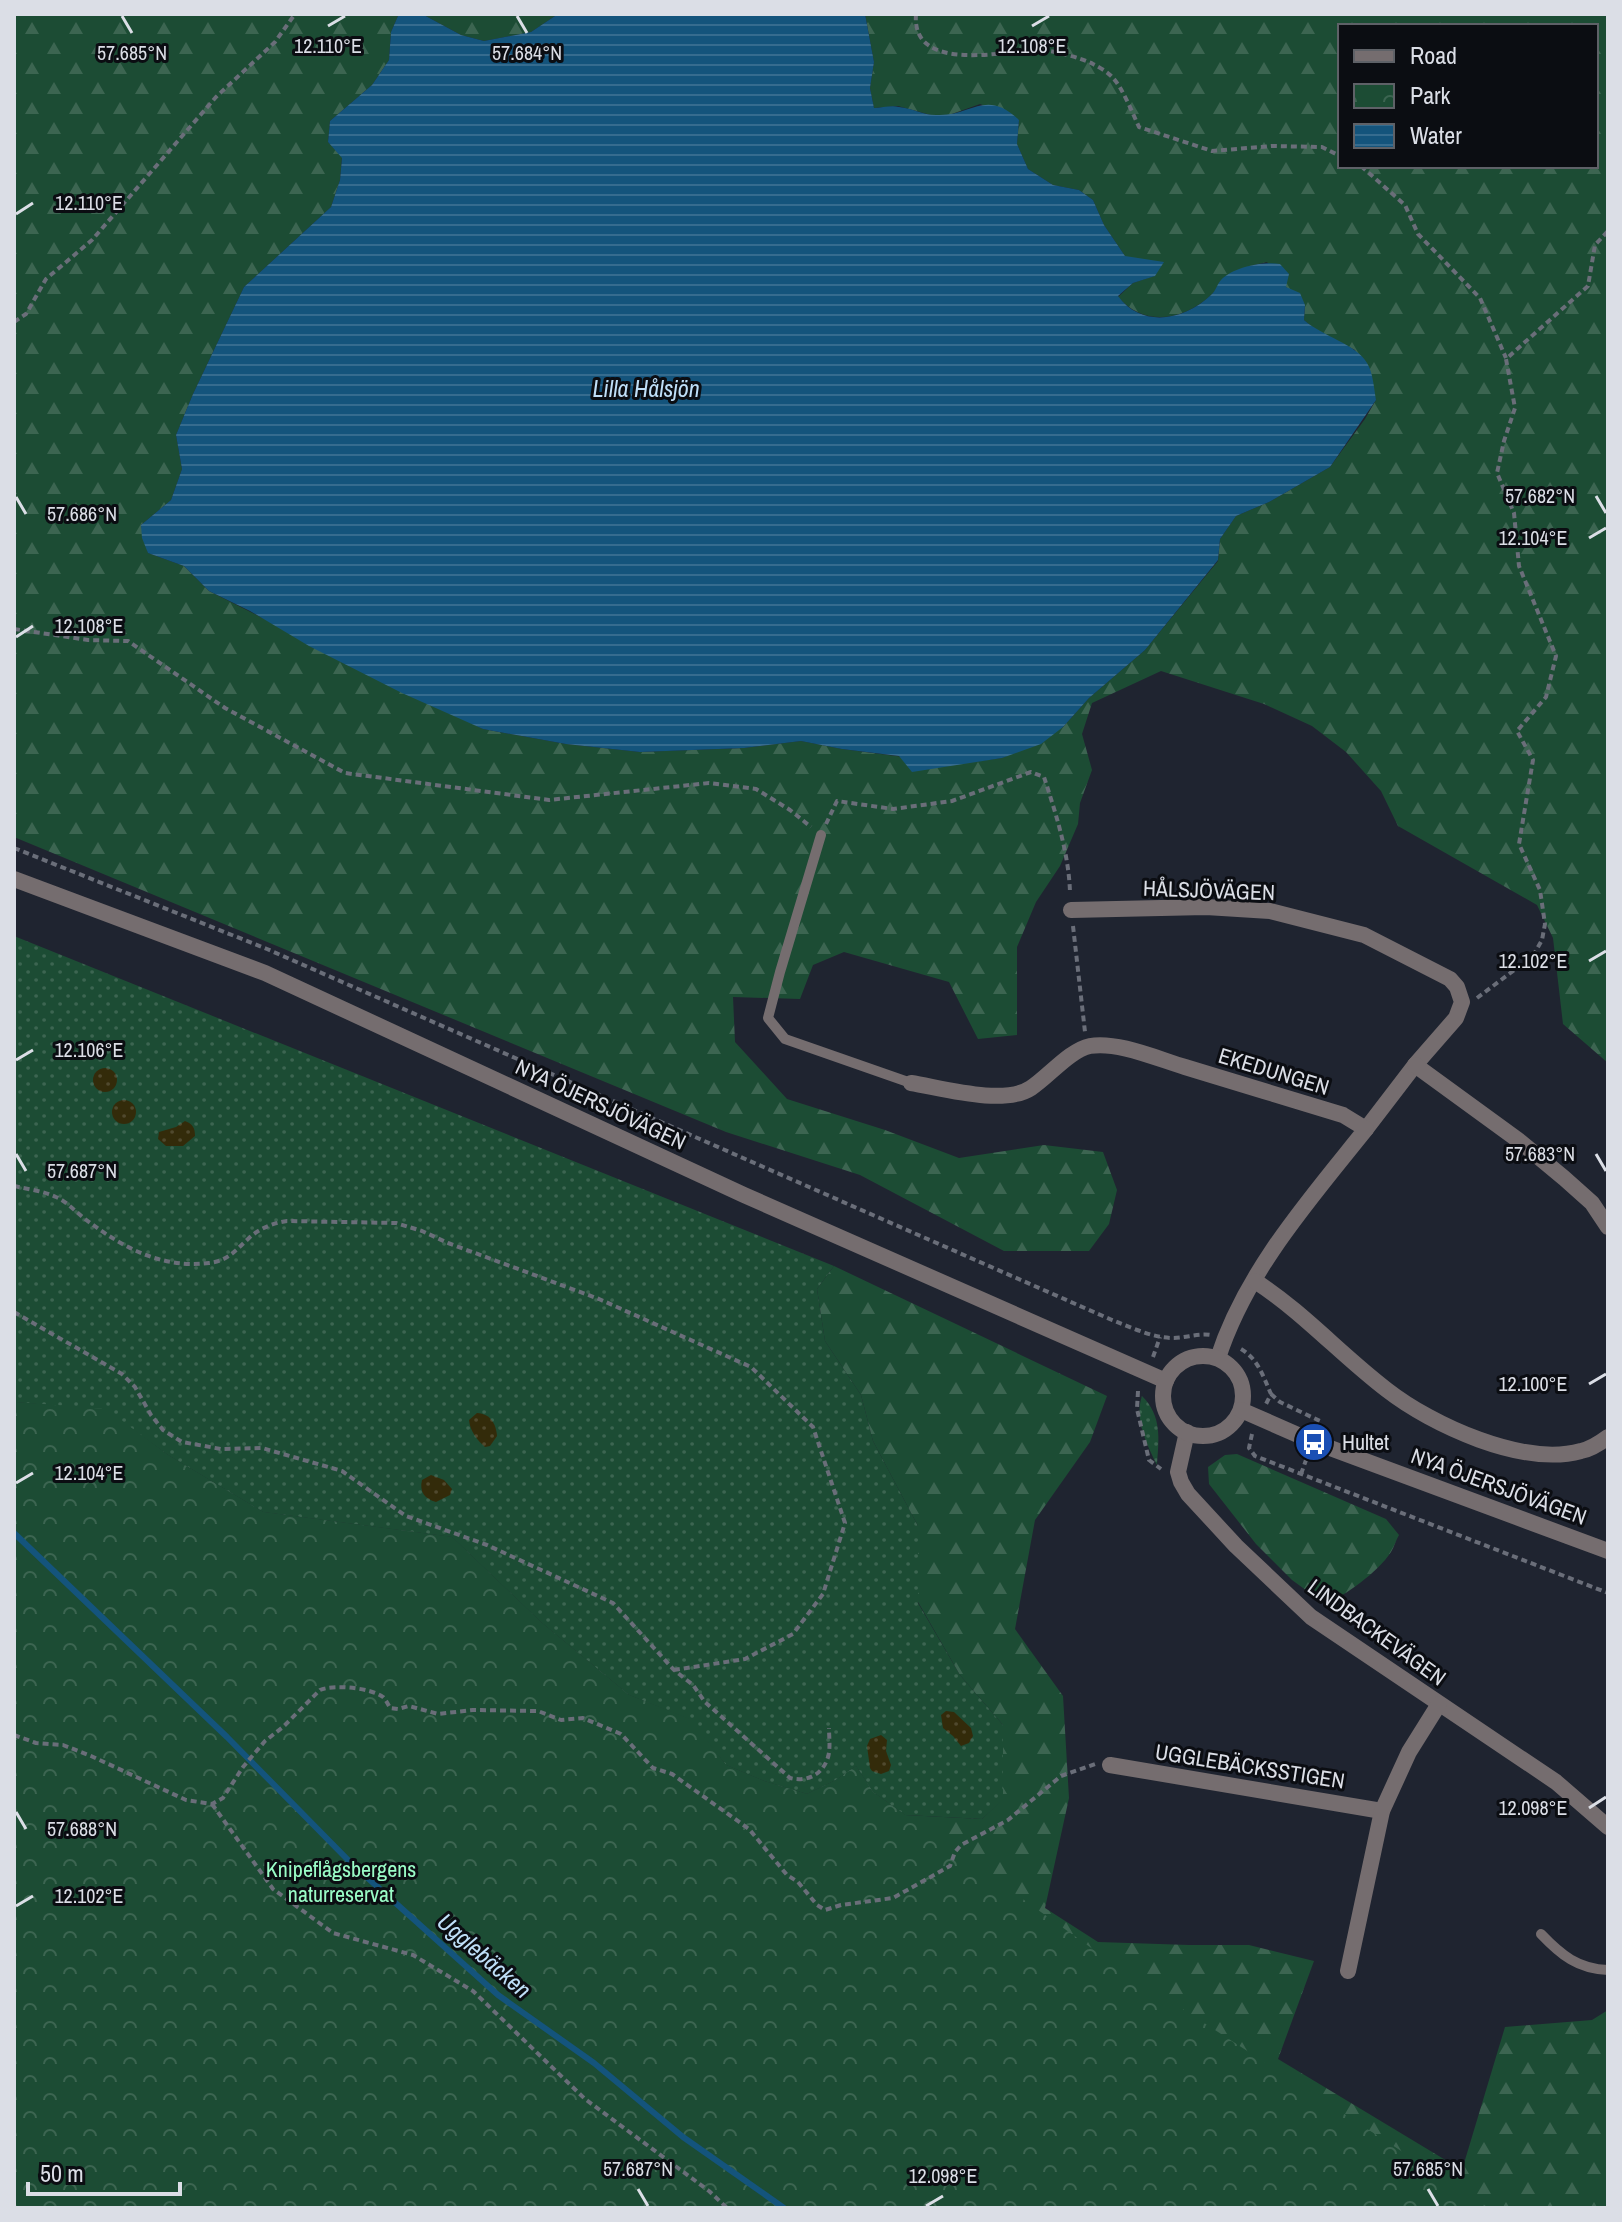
<svg xmlns="http://www.w3.org/2000/svg" width="1622" height="2222" viewBox="0 0 1622 2222" font-family="'Archivo Narrow',sans-serif">
<style>
.grass{fill:url(#grass-dots)}
.forest{fill:url(#forest-firs);fill-rule:evenodd}
.sand{fill:url(#sand-dots)}
.park{fill:url(#park-crowns)}
.water{fill:url(#water-rules)}
.lines{fill:none;stroke-linecap:round;stroke-linejoin:round}
.stream{stroke:#14547c;stroke-width:6}
.path{stroke:#6a6e79;stroke-width:4;stroke-dasharray:6 4;stroke-linecap:butt}
.service{stroke:#756d6f;stroke-width:10}
.minor{stroke:#756d6f;stroke-width:16}
.tertiary{stroke:#756d6f;stroke-width:16}
.ticks{fill:none;stroke:#dbdee6;stroke-width:3}
.labels{text-anchor:middle;stroke-width:6;stroke-linejoin:round;paint-order:stroke}
.street-label{font-size:22px;fill:#dbdee6;stroke:#0b0d12}
.poi-label{font-size:22px;fill:#dbdee6;stroke:#0b0d12;text-anchor:start}
.park-label{font-size:22px;fill:#9afdc7;stroke:#0b0d12}
.water-label{font-size:24px;font-style:italic;fill:#bfdff8;stroke:#0b0d12}
.ticks-label{font-size:20px;text-anchor:middle;fill:#dbdee6;stroke:#0b0d12;stroke-width:6;stroke-linejoin:round;paint-order:stroke}
</style>
<defs>
<pattern id="grass-dots" width="8" height="8" patternUnits="userSpaceOnUse" patternTransform="scale(2)"><rect width="8" height="8" fill="#1c4c34"/><path d="M2 2h.1M6 6h.1" fill="none" stroke="#3c6551" stroke-width="1.8" stroke-linecap="round"/></pattern>
<pattern id="forest-firs" width="22" height="20" patternUnits="userSpaceOnUse" patternTransform="scale(2)"><rect width="22" height="20" fill="#1c4c34"/><path d="M5 1l3.5 6h-7zM16 11l3.5 6h-7z" fill="#3c6551"/></pattern>
<pattern id="sand-dots" width="8" height="8" patternUnits="userSpaceOnUse" patternTransform="scale(2)"><rect width="8" height="8" fill="#332b0a"/><path d="M2 2h.1M6 6h.1" fill="none" stroke="#50492e" stroke-width="1.8" stroke-linecap="round"/></pattern>
<pattern id="park-crowns" width="20" height="18" patternUnits="userSpaceOnUse" patternTransform="scale(2)"><rect width="20" height="18" fill="#1c4c34"/><path d="M2 6a3 3 0 1 1 6 0M12 15a3 3 0 1 1 6 0" fill="none" stroke="#3c6551"/></pattern>
<pattern id="water-rules" width="6" height="5" patternUnits="userSpaceOnUse" patternTransform="scale(2)"><rect width="6" height="5" fill="#14547c"/><path d="M0 2.5h6" fill="none" stroke="#366c8f"/></pattern>
</defs>
<rect width="100%" height="100%" fill="#1f2430"/>
<g class="grass">
<path d="M14,936L834,1266L817,1289L825,1341L861,1395L873,1441L918,1526V1603L960,1675L1003,1725L1004,1799L982,1819L905,1815L873,1792L856,1766L836,1780L807,1794L764,1781L726,1765L689,1719L629,1695L542,1623L452,1537L263,1512L168,1455L106,1410L14,1402Z"/>
<path d="M1142,1396C1162,1416 1159,1438 1157,1465C1147,1445 1134,1418 1142,1396Z"/>
</g>
<g class="forest">
<path d="M14,14H407L398,16L391,32L389,60L372,85L330,121L328,142L342,157L340,180L331,207L244,287L193,394L176,435L182,469L171,500L141,525L148,553L184,566L209,591L483,729L566,744L640,752L744,748L801,741L842,749L957,764L1002,758L1063,727L1089,698L1145,650L1218,561L1220,539L1236,516L1269,502L1330,467L1365,419L1376,400L1355,350L1316,330L1304,320L1305,305L1286,287L1267,262C1252,265 1239,269 1226,277C1219,281 1217,290 1211,295C1183,321 1144,327 1118,297L1133,283L1154,276L1125,256L1104,225L1093,200L1079,190L1053,185L1028,169L1017,144L1019,120L980,104L949,115H931L898,106L874,108L870,88L874,62L865,14H1608V1063L1563,1024L1553,938L1537,905L1398,826L1381,791L1346,752L1312,726L1264,704L1161,671L1092,703L1082,734L1092,770L1080,803L1078,824L1060,866L1036,902L1017,947V1035L978,1039L949,982L844,952L813,965L800,999L733,997L735,1042L787,1099L885,1130L959,1158L1044,1145L1103,1152L1117,1190L1109,1224L1089,1251H1004L860,1175L726,1132L14,837ZM1340,26H1596V166H1340Z"/>
<path d="M422,14H558L531,32L484,41L461,35Z"/>
<path d="M834,1266L1107,1396L1090,1442L1035,1520L1015,1629L1063,1696L1069,1798L1045,1908L1098,1942L1189,1945H1249L1314,1961L1278,2059L1462,2170L1505,2027L1592,2020L1608,2010V2208H14V1402L106,1409L168,1455L263,1512L452,1537L542,1623L629,1695L690,1719L726,1765L764,1781L807,1794L836,1780L856,1766L873,1792L905,1815L982,1819L1003,1799V1725L960,1675L918,1602V1526L873,1441L861,1395L825,1341L817,1289Z"/>
<path d="M1237,1454L1386,1519L1399,1535C1396,1540 1394,1547 1391,1552C1378,1572 1345,1596 1325,1604L1292,1580L1256,1544L1209,1484L1208,1467L1225,1455Z"/>
</g>
<g class="sand">
<circle cx="105" cy="1080" r="12"/>
<circle cx="124" cy="1112" r="12"/>
<path d="M185,1121C193,1124 195,1128 195,1136L183,1146H166L158,1139L159,1132L176,1127Z"/>
<path d="M477,1413C491,1414 496,1424 497,1436L490,1446L485,1447C477,1440 470,1431 469,1420Z"/>
<path d="M431,1475L444,1480L452,1489L450,1495L436,1502C425,1499 419,1492 422,1480Z"/>
<path d="M946,1711L954,1712L971,1728L973,1736L969,1743L961,1746L953,1736L943,1728L941,1715Z"/>
<path d="M881,1735L887,1740L886,1751L891,1765L889,1771L881,1774L872,1771L870,1768L867,1746L870,1739Z"/>
</g>
<path class="park" d="M14,1402L106,1409L168,1455L263,1512L452,1537L542,1623L629,1695L690,1719L726,1765L764,1781L807,1794L836,1780L856,1766L873,1792L1118,1967L1489,2208H14Z"/>
<path class="water" d="M407,14H422L461,35L484,41L531,32L558,14H865L874,62L870,88L874,108C882,108 891,105 899,107C912,108 923,115 936,115C972,117 985,88 1019,120L1017,144L1028,169L1053,185L1079,190L1093,200L1104,225L1125,256L1164,262L1155,276L1133,283L1118,296C1142,329 1185,320 1211,295C1216,291 1217,284 1221,280C1233,267 1264,261 1280,264L1289,274L1286,287L1300,293L1305,305L1304,320C1322,336 1356,344 1367,363C1373,372 1374,389 1376,400L1330,467L1269,502L1236,516L1220,539L1218,560L1145,650L1089,698L1063,727L1041,744L1002,758L912,772L899,756L842,749L801,741L744,748L640,752L566,744L483,729L402,693L309,646L250,611L209,591L184,566L148,553L142,538L141,525L171,500L182,469L176,435L193,394L244,287L331,207L340,180L342,158L328,142L330,121L372,85L389,60L391,32L398,16Z"/>
<g class="lines">
<path class="stream" d="M14,1533L227,1737L351,1863L498,1995L594,2063L683,2137L784,2208"/>
<g class="path">
<path d="M916,14C911,74 1004,51 1039,50C1052,50 1082,58 1093,64C1099,67 1108,72 1113,78C1122,87 1133,114 1139,127L1212,151L1272,146L1322,147L1340,156"/>
<path d="M1361,166L1405,205L1418,234L1480,298L1506,358"/>
<path d="M14,322L26,314L46,279L92,240L216,97L275,42L295,14"/>
<path d="M14,629L88,640L128,641L225,708L345,773L549,800L709,783L756,789L790,810L811,827"/>
<path d="M826,824L837,801L893,809L952,801L1031,772L1044,777C1056,814 1069,854 1070,893"/>
<path d="M14,848L267,949L1112,1320C1131,1327 1152,1338 1173,1338C1186,1338 1198,1333 1211,1335"/>
<path d="M1073,926L1085,1032"/>
<path d="M1477,998L1533,956L1542,940L1545,924L1540,890L1519,844L1533,760L1517,731L1546,697L1556,656L1519,566L1514,513L1497,473L1504,441L1515,408L1506,359L1588,286L1595,245L1608,231"/>
<path d="M14,1186C27,1189 43,1191 56,1197C66,1201 76,1212 85,1219C122,1247 161,1269 209,1263C228,1261 236,1250 249,1238C260,1228 273,1223 287,1221L396,1223L422,1231L448,1243L599,1299L751,1367L813,1427L845,1523L823,1594L793,1634L745,1659L674,1670"/>
<path d="M14,1312L122,1374L135,1387L151,1415L163,1430L182,1442L221,1449L262,1448L342,1471L406,1516L487,1545L613,1603L674,1670L693,1685L705,1702L790,1778C805,1782 821,1776 827,1760C831,1751 829,1738 829,1728"/>
<path d="M1241,1349C1258,1359 1263,1376 1271,1394L1266,1404"/>
<path d="M1153,1357L1160,1337"/>
<path d="M1138,1391L1137,1409L1149,1460L1161,1469"/>
<path d="M1271,1394L1280,1402L1320,1421"/>
<path d="M1252,1434L1249,1448L1255,1456L1608,1593"/>
<path d="M1301,1474L1306,1460"/>
<path d="M14,1735L36,1743L63,1745L91,1756L186,1800L212,1804L223,1798L243,1767L265,1741L283,1727L320,1690C334,1684 371,1688 383,1697C386,1700 388,1704 390,1708L398,1709L409,1706L438,1714L473,1710L538,1711L561,1720L583,1718L621,1734L653,1768L672,1774L749,1829L787,1875L798,1882L817,1905L825,1910L841,1905L893,1898L950,1866L955,1852L961,1845L1008,1820L1061,1776L1095,1764"/>
<path d="M212,1804L273,1889L333,1933L413,1955L473,1991L585,2099L709,2191L727,2208"/>
<path d="M245,2208H250"/>
</g>
<g class="service">
<path d="M821,835L780,972L768,1018L785,1039L911,1083"/>
<path d="M1541,1934C1561,1955 1578,1969 1608,1970"/>
</g>
<g class="minor">
<path d="M1071,910L1206,907L1270,911L1364,935L1450,979L1457,987L1462,1002L1456,1018L1415,1065L1366,1129"/>
<path d="M1415,1065L1518,1140L1564,1178L1592,1203L1608,1227"/>
<path d="M911,1083C942,1088 1004,1106 1031,1088C1048,1077 1070,1050 1090,1046C1117,1041 1158,1059 1185,1067C1238,1083 1290,1099 1343,1115L1366,1129C1310,1199 1246,1271 1218,1358"/>
<path d="M1255,1281C1303,1312 1341,1355 1387,1390C1432,1425 1523,1467 1581,1451C1591,1449 1600,1443 1608,1437"/>
<path d="M1187,1432L1178,1472L1181,1482L1188,1494L1236,1546L1311,1617L1556,1782L1608,1827"/>
<path d="M1110,1765L1382,1811"/>
<path d="M1348,1971L1382,1811L1409,1752L1439,1704"/>
</g>
<g class="tertiary">
<path d="M14,879L265,973L744,1195L1166,1381"/>
<circle cx="1203" cy="1396" r="40"/>
<path d="M1241,1410L1314,1442L1608,1551"/>
</g>
</g>
<path class="ticks" d="M122,16L132,33M517,16L527,33M328,26L345,16M1032,26L1049,16M16,214L33,203M1596,496L1606,513M16,497L26,514M1589,538L1606,528M16,637L33,626M1589,961L1606,951M16,1060L33,1050M16,1154L26,1171M1596,1154L1606,1171M1589,1384L1606,1374M16,1483L33,1473M1589,1808L1606,1797M16,1812L26,1829M16,1906L33,1896M638,2189L648,2206M1428,2189L1438,2206M926,2206L943,2196"/>
<defs>
<symbol id="bus-disc" viewBox="-11 -11 22 22"><circle r="9.5" fill="#1a4fb4" stroke="#0b0d12"/><path d="M-5-6H5V4H4V6H2V4H-2V6H-4V4H-5ZM-3.5-4V0h7V-4ZM-3.5 1.2v1.5H-2V1.2ZM2 1.2v1.5H3.5V1.2Z" fill="#fff"/></symbol>
</defs>
<g fill-rule="evenodd">
<use href="#bus-disc" x="1292" y="1420" width="44" height="44"/>
</g>
<g class="labels">
<g class="street-label">
<text transform="translate(1209 890) rotate(2)" y="8">HÅLSJÖVÄGEN</text>
<text transform="translate(1274 1071) rotate(17)" y="8">EKEDUNGEN</text>
<text transform="translate(601 1104) rotate(25)" y="8">NYA ÖJERSJÖVÄGEN</text>
<text transform="translate(1499 1486) rotate(20)" y="8">NYA ÖJERSJÖVÄGEN</text>
<text transform="translate(1377 1632) rotate(36)" y="8">LINDBACKEVÄGEN</text>
<text transform="translate(1250 1766) rotate(9)" y="8">UGGLEBÄCKSSTIGEN</text>
</g>
<g class="poi-label">
<text x="1342" y="1450">Hultet</text>
</g>
<g class="park-label">
<text x="341" y="1877">Knipeflågsbergens<tspan x="341" dy="25">naturreservat</tspan></text>
</g>
<g class="water-label">
<text x="646" y="397">Lilla Hålsjön</text>
<text transform="translate(484 1956) rotate(41)" y="8">Ugglebäcken</text>
</g>
</g>
<g class="ticks-label">
<text x="1032" y="53">12.108°E</text>
<text x="328" y="53">12.110°E</text>
<text x="132" y="60">57.685°N</text>
<text x="527" y="60">57.684°N</text>
<text x="89" y="210">12.110°E</text>
<text x="1540" y="503">57.682°N</text>
<text x="82" y="521">57.686°N</text>
<text x="1533" y="545">12.104°E</text>
<text x="89" y="633">12.108°E</text>
<text x="1533" y="968">12.102°E</text>
<text x="89" y="1057">12.106°E</text>
<text x="1540" y="1161">57.683°N</text>
<text x="82" y="1178">57.687°N</text>
<text x="1533" y="1391">12.100°E</text>
<text x="89" y="1480">12.104°E</text>
<text x="1533" y="1815">12.098°E</text>
<text x="82" y="1836">57.688°N</text>
<text x="89" y="1903">12.102°E</text>
<text x="638" y="2176">57.687°N</text>
<text x="1428" y="2176">57.685°N</text>
<text x="943" y="2183">12.098°E</text>
</g>
<rect width="1622" height="2222" fill="none" stroke="#dbdee6" stroke-width="32"/>
<rect x="1338" y="24" width="260" height="144" fill="#0b0d12" stroke="#5e6167" stroke-width="2"/>
<rect x="1354" y="50" width="40" height="12" fill="#756d6f" stroke="#5e6167" stroke-width="2"/>
<text x="1410" y="64" font-size="24" fill="#dbdee6">Road</text>
<rect x="1354" y="84" width="40" height="24" fill="url(#park-crowns)" stroke="#5e6167" stroke-width="2"/>
<text x="1410" y="104" font-size="24" fill="#dbdee6">Park</text>
<rect x="1354" y="124" width="40" height="24" fill="url(#water-rules)" stroke="#5e6167" stroke-width="2"/>
<text x="1410" y="144" font-size="24" fill="#dbdee6">Water</text>
<path d="M28 2182v12h152v-12" fill="none" stroke="#dbdee6" stroke-width="4"/>
<text x="40" y="2182" font-size="24" fill="#dbdee6" stroke="#0b0d12" stroke-width="6" paint-order="stroke">50 m</text>
</svg>
